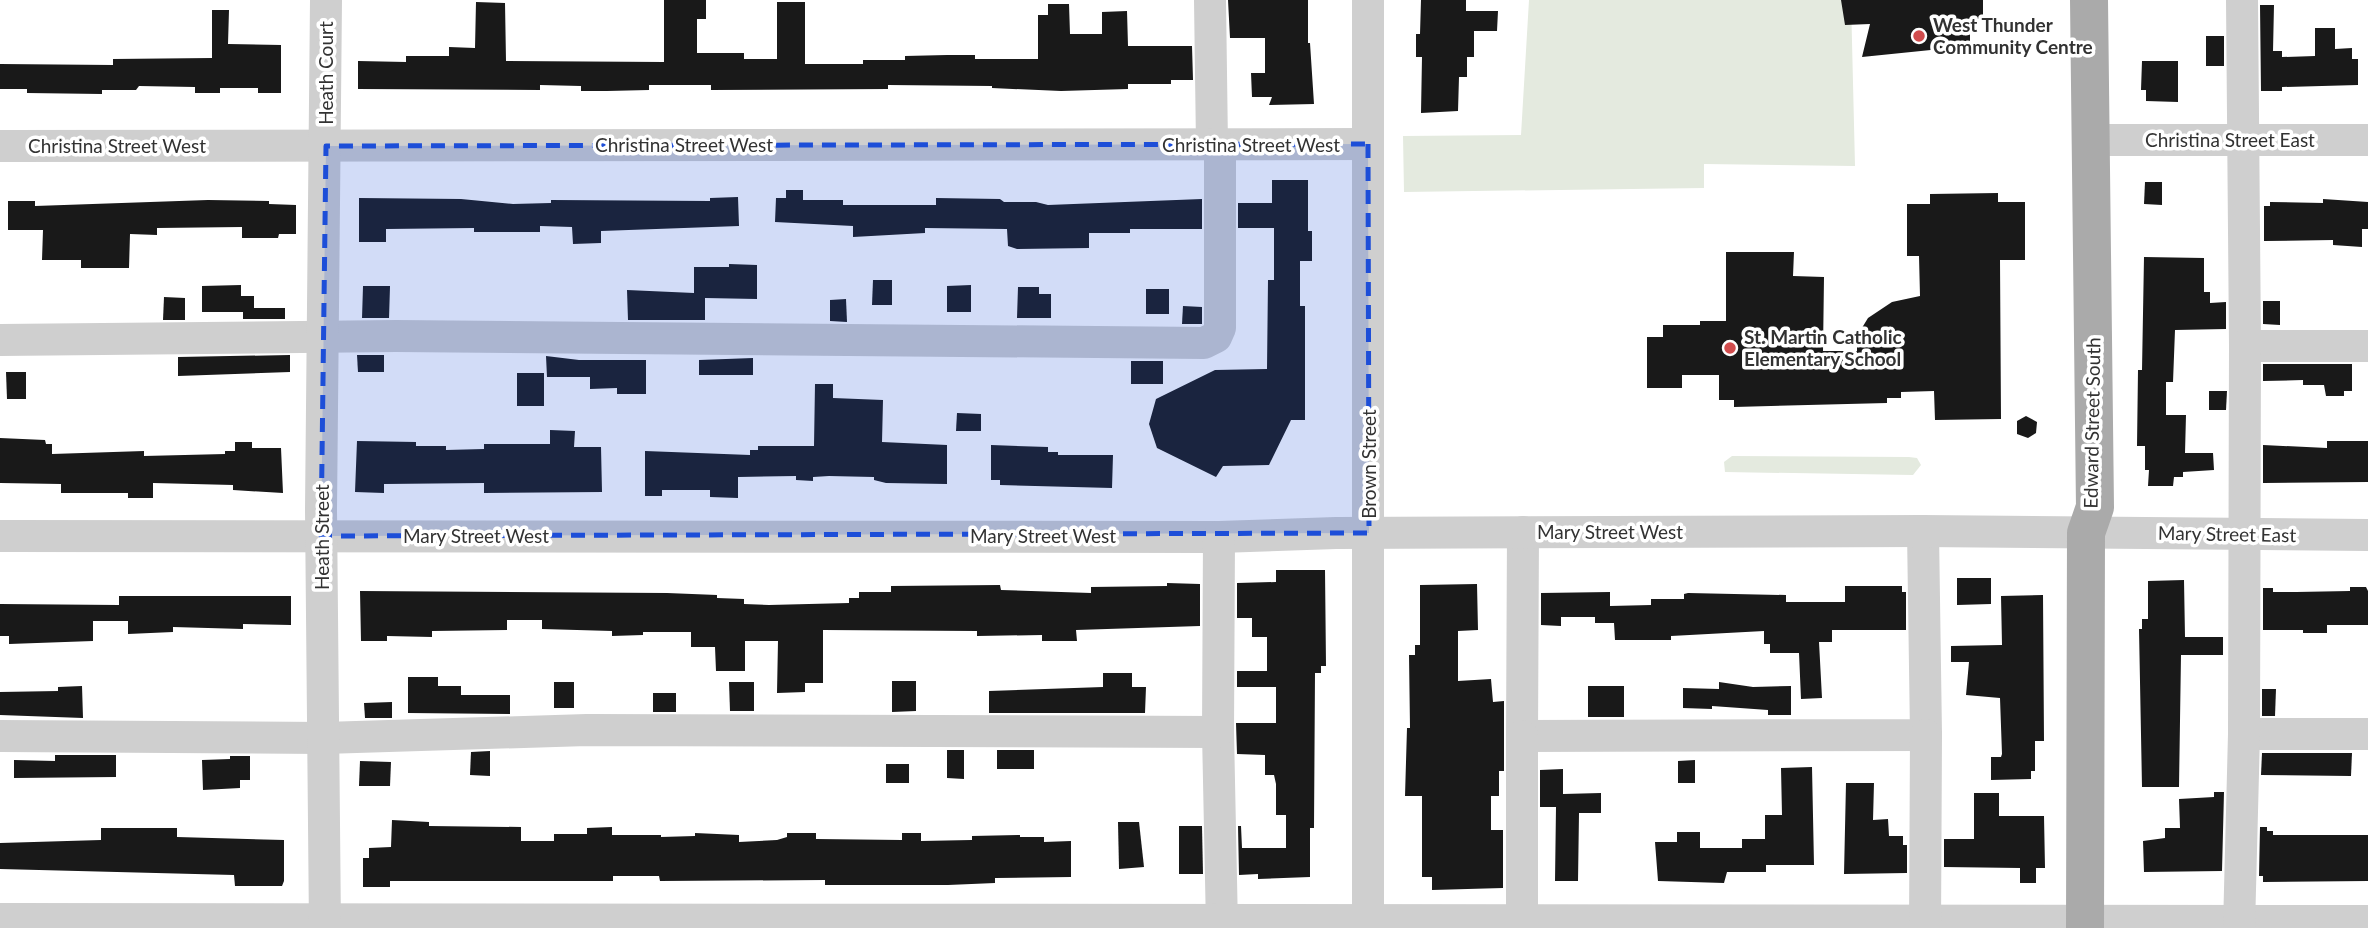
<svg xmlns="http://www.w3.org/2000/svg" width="2368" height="928" viewBox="0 0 2368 928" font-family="Lato,sans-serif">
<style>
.green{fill:#e4eadf}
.building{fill:#191919}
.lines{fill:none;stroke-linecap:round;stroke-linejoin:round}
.minor{stroke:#cfcfcf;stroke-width:32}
.major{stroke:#aaa;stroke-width:38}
.marked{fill:#1d4ed8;fill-opacity:0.2;stroke:#1d4ed8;stroke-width:5;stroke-dasharray:14 9;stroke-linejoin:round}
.poi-dot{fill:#d14c4d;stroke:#fff;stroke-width:2.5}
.labels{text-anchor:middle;stroke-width:7;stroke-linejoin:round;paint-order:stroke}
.poi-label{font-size:19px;font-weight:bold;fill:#323232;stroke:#fff;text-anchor:start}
.street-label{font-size:19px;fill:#323232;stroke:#fff}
</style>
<rect width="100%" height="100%" fill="#fff"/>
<g class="green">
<path d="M1529,0H1851L1855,166L1704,164V188L1404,192L1403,136L1521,135Z"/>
<path d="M1732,456L1909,457L1917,458L1921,465L1913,475L1725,472L1724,462Z"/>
</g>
<g class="building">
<path d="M664,0H706V19H697V53H744V59H777V2H805V64H863V60H905V56L947,55H975V59H1038V15H1048V4H1069L1070,34H1102V12L1127,11L1128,46H1192L1193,80H1171V84H1128V89L1061,91L992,88V86L888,85V89L711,90V85H649V90L607,91H581V86L540,85V90L358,89V61L406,62V56H449V47L475,48L476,2L505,3L506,61L664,62Z"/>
<path d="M1228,0H1308V43H1310L1314,104L1269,105L1272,97H1252L1251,73H1265V38H1230Z"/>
<path d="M1421,0H1466V11H1498L1497,31H1474V57H1467V77H1459L1458,111L1421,113L1422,57H1416V34H1420Z"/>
<path d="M1841,0H1983V21H1970V46L1862,57L1870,24L1845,25Z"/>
<path d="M2260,5H2274L2273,51H2282V57L2315,56V28H2335V49L2352,48V59H2358V85L2282,87V91H2261Z"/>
<path d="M212,10H229L228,44L281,45V93H258V88H220V93H195V87L139,86L136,90H102V94L27,93V89H0V64L113,65V59L212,58Z"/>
<rect x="2206" y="36" width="18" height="30"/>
<path d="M2142,61H2178V102L2146,101V90H2141Z"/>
<path d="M1272,180H1308V231H1312V261H1300V306H1305V420H1291L1269,465L1223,466L1216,477L1157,448L1149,424L1156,399L1215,370L1267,369L1268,280H1274V228H1238V203H1272Z"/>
<path d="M2145,182H2162V205L2144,204Z"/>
<path d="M786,190H803V200H843V205H936V198L1000,199L1004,202H1036L1048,205L1202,199V229H1130V233H1089V248L1017,249L1008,246L1007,229L925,228V233L853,237V226L775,222L776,198H786Z"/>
<path d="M1998,193V202H2025V260H2000L2001,419L1935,420L1934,391L1901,392V398H1887V403L1734,407V400H1719V375H1682V388H1647V337H1663V325H1700V321H1726V252H1794L1793,276L1824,277L1823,351H1857V336L1868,318L1892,302L1920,296L1919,256H1907V204H1930V194Z"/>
<path d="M738,197L739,226L601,231V243L573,244L572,227L540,226V232H474V228L386,229V242H359V198L461,199L513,204L551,203V200L710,201V198Z"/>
<path d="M2323,199L2368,202V229H2362V247L2333,245V240L2264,241V206H2270V202L2323,203Z"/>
<path d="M208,200L269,201V204L296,205V234H279L278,238H242V227L157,228V235L130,234L129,268H81V260H42L43,230H8V201H35V206Z"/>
<path d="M2144,257L2204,258V292H2210V303L2226,302V329L2175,330L2173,382H2166V415H2186L2185,453H2213L2214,470L2183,472V477H2174L2173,486H2148L2149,470H2145V446H2137L2138,370H2142Z"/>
<path d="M729,264L757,265V299L705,298V320H628L627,290L694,293V267H729Z"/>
<path d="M873,280H892V305H872Z"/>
<path d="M241,285V296H254V308H285V319H243V312H202V286Z"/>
<path d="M971,285V312H947V286Z"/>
<path d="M363,286H390L389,318H362Z"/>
<path d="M1018,287H1039V294H1051V318H1017Z"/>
<rect x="1146" y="289" width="23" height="25"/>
<path d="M164,297L185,298V320H163Z"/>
<path d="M846,299L847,322L830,321V300Z"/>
<path d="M2263,301H2280V325L2263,324Z"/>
<path d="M1183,306L1202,307V324H1182Z"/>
<path d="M290,355V372L178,376V357Z"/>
<path d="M357,355H384V372H358Z"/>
<path d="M546,356L579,360H646V394H617V388L590,389V377H547Z"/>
<path d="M753,358V375H699V360Z"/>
<rect x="1131" y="361" width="32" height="23"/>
<path d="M2263,364H2352V391H2344V396H2326L2324,385H2303V380L2263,381Z"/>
<path d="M6,372H26V399H7Z"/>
<rect x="517" y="373" width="27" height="33"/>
<path d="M815,384H833V398L883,400L882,442L947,445V484L886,483L874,480V477L829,476L813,477V481L796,480V476L738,477V498L710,497V490H662V496H645V451L750,455V450H758V446H814Z"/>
<path d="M2209,391H2227L2226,410H2209Z"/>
<path d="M957,413L981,414V431H956Z"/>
<path d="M2026,416L2037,422L2036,433L2028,438L2017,434V421Z"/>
<path d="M550,430L575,431L574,447H601L602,492L484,493V483L384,484V493L355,492L357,441L416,442V446H446V450L484,449V444H550Z"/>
<path d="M0,438L45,440L46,444H52V454L144,451V456L225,454V451H235V442H252V448H281L283,493L233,490V485L153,483V498H128V493H61V484L0,483Z"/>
<path d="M2327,441H2368V482L2263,483V445L2327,448Z"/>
<path d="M991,445L1048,447V452H1058V455H1113L1112,488L1000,485V480H991Z"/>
<path d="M1276,570H1325L1326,666H1321V673H1315L1314,828H1310V877L1258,879V874L1239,875L1238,826H1241L1242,848H1286V815H1276V784L1274,775H1265V755L1237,754L1236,723H1276V687H1237V671H1267V637H1252V618H1237V583L1276,582Z"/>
<path d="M1957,578H1991V604L1957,605Z"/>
<path d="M2184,580L2185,637H2223V655H2181L2179,787H2142L2139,629H2142V619H2148V581Z"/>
<path d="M1167,583L1200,584V626L1076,630L1077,641H1042V635L977,636V631L823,630V683H805V692L777,693L778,641H745V671H716L715,647H691V632H643V635L612,636V631L542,629V620H507V630L432,631V637L387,636V641H361L360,591L667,593L717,595V598L744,599V604L769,605L849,603V598H859V592H891V586L1000,585L1001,590L1091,593V587L1167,586Z"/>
<path d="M1477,584L1478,630L1458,631V681L1491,679L1493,702L1504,701V771H1499V796H1491V830H1503V888L1432,890V877H1422V796H1405L1407,728H1410L1409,655H1415V645H1420V585Z"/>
<path d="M1845,586H1902V592H1906V630H1832V642H1819L1822,698L1801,699L1799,653H1770V644H1764V631L1671,636V640H1615L1614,623H1595V617H1561V626L1541,625V593L1610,592V606L1651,605V599H1684V594L1688,593L1786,595V602H1845Z"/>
<path d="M2350,587H2366L2368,591V625H2327V633H2303V630H2263V588H2273V592H2296L2350,591Z"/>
<path d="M2043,595L2044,741H2035V771H2031V779L1991,780V757H2001L2002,754L2000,698L1966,695L1969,662H1951V646L2002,645L2001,596Z"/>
<path d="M119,596H291V625L243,624V629L173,627V632L128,634V621H93V641L9,644V636H0V604L119,605Z"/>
<path d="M1103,673H1132V687H1146L1145,713H989V691L1103,687Z"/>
<path d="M408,677H438V686H461V695H510V714L408,713Z"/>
<path d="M892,681H916V711L892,712Z"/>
<rect x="554" y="682" width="20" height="26"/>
<path d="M729,682H754V711H730Z"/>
<path d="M1719,682L1753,687L1791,686V715H1768V710L1712,706V709L1683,708V688L1719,689Z"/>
<path d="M82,686L83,718L0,715V692L58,691V687Z"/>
<rect x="1588" y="686" width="36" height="31"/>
<path d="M2262,689H2276L2275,716H2262Z"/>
<rect x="653" y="693" width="23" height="19"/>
<path d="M392,702V718H365L364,703Z"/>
<path d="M947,750H964V779L947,778Z"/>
<rect x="997" y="750" width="37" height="19"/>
<path d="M490,751V776L470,775L471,752Z"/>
<path d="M2262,753H2352L2351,776L2261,775Z"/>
<path d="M55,755H116V777L14,778V760L55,761Z"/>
<path d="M230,756H250V780H240V788L203,790L202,760L230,759Z"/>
<path d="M1695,760V783H1678V761Z"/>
<path d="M360,761L391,762L390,786H359Z"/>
<rect x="886" y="764" width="23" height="19"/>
<path d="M1812,767L1814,865H1766V872H1727L1724,883L1658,881L1655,842H1677V832H1700V848H1742V839H1765V815H1782L1781,768Z"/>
<path d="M1563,769V794L1601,793V813H1579L1578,881H1555L1556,807H1540V770Z"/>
<path d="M1846,783H1874L1873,820L1888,819L1889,836H1903V845H1907V873L1844,874Z"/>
<path d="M2214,792H2224L2222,871L2144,872L2143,841L2165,838V828H2180L2179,799L2214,797Z"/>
<path d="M1974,793H1999V816H2044L2045,868H2036V883H2020V868L1944,867V839H1974Z"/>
<path d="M392,820L429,822V826L521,827V841H554V834H587V828L612,827V835H661V837L695,836V833L739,835V842L777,840L787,837V833H816V839L902,840V833H921V841L972,840V836L1020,835V837H1044V842L1071,841V877L995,878V883L948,885H825V880L660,881L659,876H613V881H390V887H363V858H369V848L391,847Z"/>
<path d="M1118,822H1139L1144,867L1119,869Z"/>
<path d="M1179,826H1202L1203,874H1179Z"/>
<path d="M2260,827H2267V831H2273V835H2368V881L2263,882V876H2259Z"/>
<path d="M101,828H177V837L284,840V881L282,886H235L234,875L0,869V843L101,840Z"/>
</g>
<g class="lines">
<g class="minor">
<path d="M1210,0L1212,145"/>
<path d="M2242,0L2245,346H2368"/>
<path d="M2091,140H2368"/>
<path d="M0,146L1368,144"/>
<path d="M0,340L396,336L1204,343L1216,337L1220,328V145"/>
<path d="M1523,532L1522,736L1926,735L1923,531"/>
<path d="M0,536L1219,537L1336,533L1923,531L2368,535"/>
<path d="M1219,537L1218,732L1222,928"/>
<path d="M2244,734H2368"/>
<path d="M0,736L324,738L587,730L1218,732"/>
<path d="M0,919L2368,921"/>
<path d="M325,928L321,510L326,0"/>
<path d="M1368,928V0"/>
<path d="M1522,928V736"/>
<path d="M1925,928L1926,735"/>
<path d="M2239,928L2244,734L2245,346"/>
</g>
<path class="major" d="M2085,928L2086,533L2095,507L2089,0"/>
</g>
<path class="marked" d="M1368,144L1369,533L321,536L326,146Z"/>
<g class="poi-dot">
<circle cx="1919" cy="36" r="7"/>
<circle cx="1730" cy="348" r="7"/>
</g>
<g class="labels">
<g class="poi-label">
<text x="1933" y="32">West Thunder<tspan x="1933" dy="22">Community Centre</tspan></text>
<text x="1744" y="344">St. Martin Catholic<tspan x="1744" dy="22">Elementary School</tspan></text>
</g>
<g class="street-label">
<text transform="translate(326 73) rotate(-90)" y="7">Heath Court</text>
<text x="2230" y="147">Christina Street East</text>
<text x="684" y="152">Christina Street West</text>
<text x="1251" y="152">Christina Street West</text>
<text x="117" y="153">Christina Street West</text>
<text transform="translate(2092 423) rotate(-89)" y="7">Edward Street South</text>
<text transform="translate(1369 464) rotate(-90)" y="7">Brown Street</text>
<text x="1610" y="539">Mary Street West</text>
<text transform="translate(2227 534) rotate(1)" y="7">Mary Street East</text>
<text x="476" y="543">Mary Street West</text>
<text x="1043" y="543">Mary Street West</text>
<text transform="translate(322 537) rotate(-90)" y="7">Heath Street</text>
</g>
</g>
</svg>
